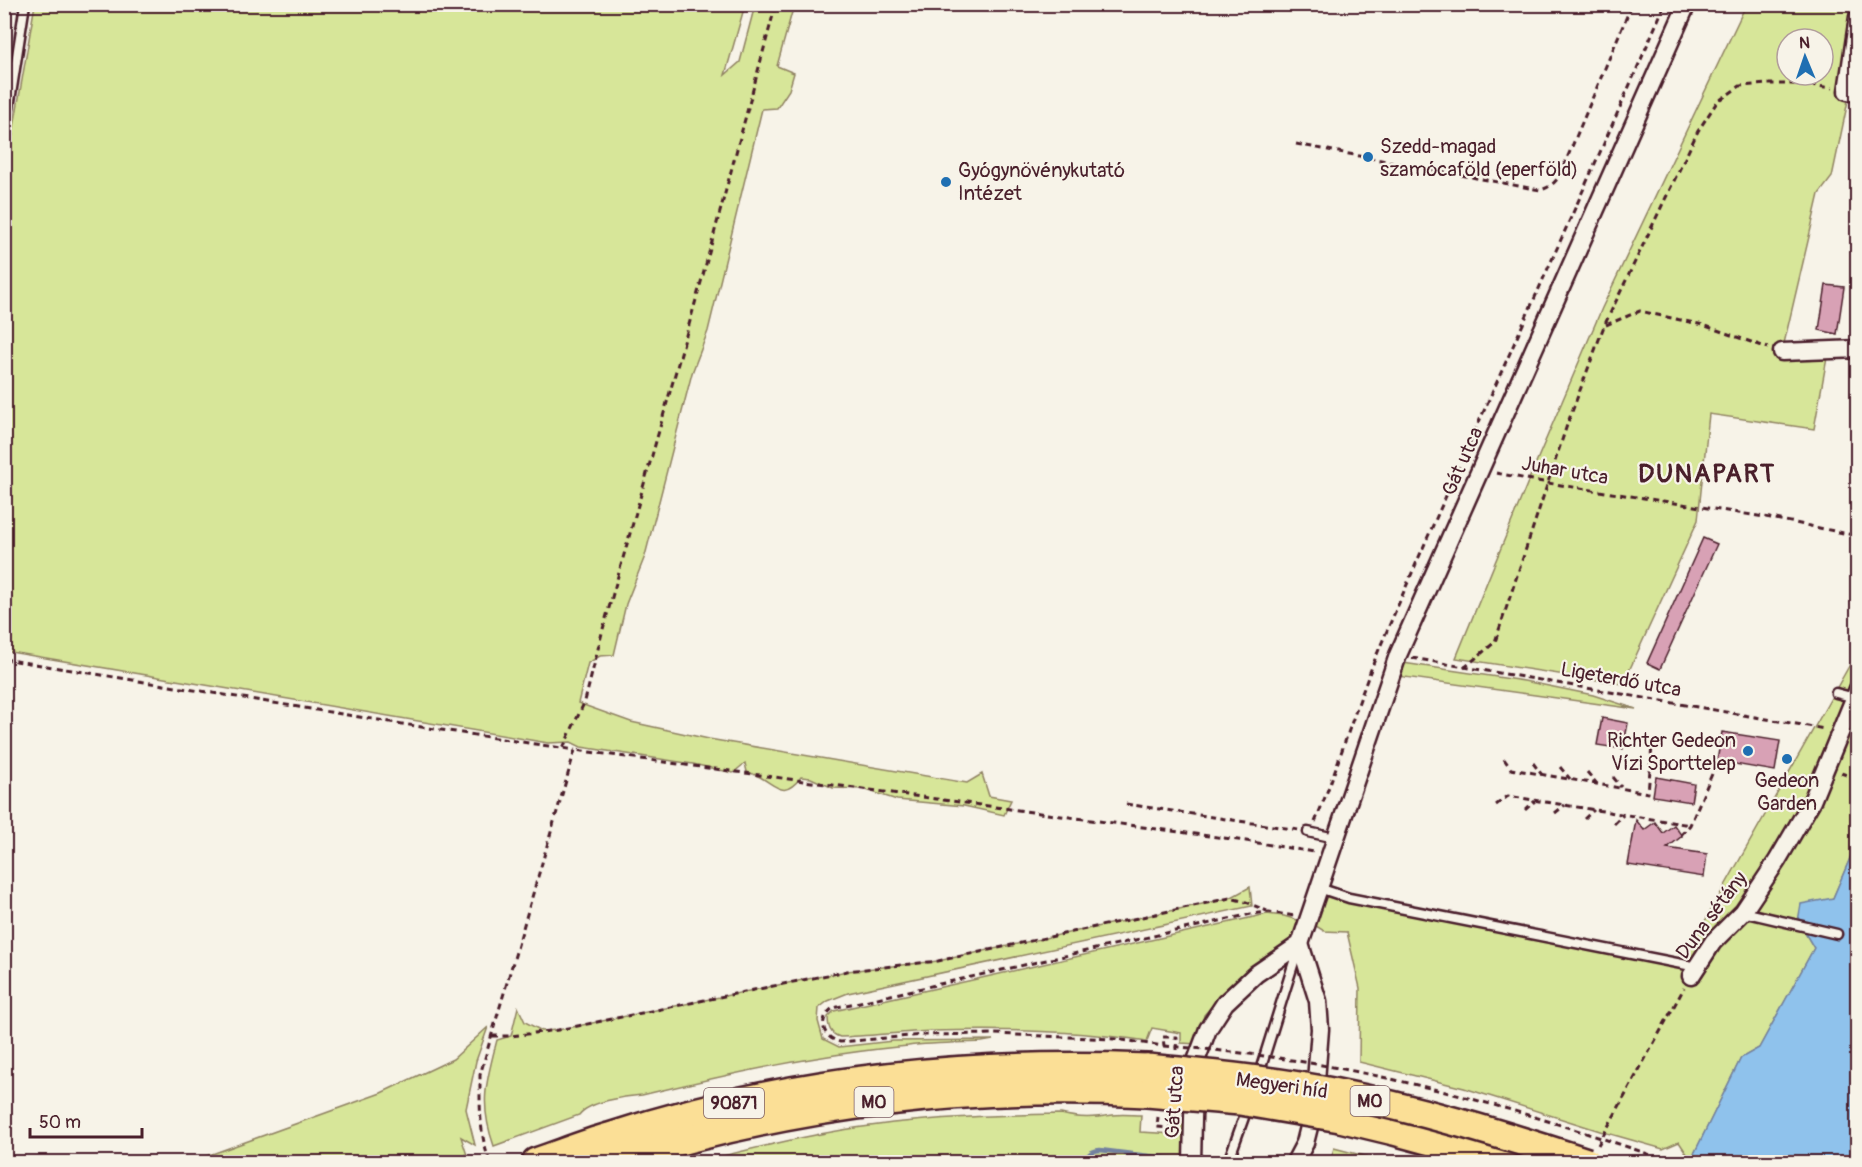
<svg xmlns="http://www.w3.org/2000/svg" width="1862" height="1167" viewBox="0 0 1862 1167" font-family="Pangolin,sans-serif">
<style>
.green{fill:#d7e699;stroke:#908262;stroke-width:1.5;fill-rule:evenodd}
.water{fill:#8fc2ec;stroke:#73819f;stroke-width:1.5}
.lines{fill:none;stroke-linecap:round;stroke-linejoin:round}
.stream{stroke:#73819f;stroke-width:4.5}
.building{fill:#d8a1b5;stroke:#4a1f2b;stroke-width:1.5}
.service-casing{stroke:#4a1f2b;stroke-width:13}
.minor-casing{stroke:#4a1f2b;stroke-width:21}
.trunk-casing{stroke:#4a1f2b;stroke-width:32}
.path{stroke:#4a1f2b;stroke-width:3;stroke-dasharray:6 4.5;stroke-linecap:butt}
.service{stroke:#f7f3e8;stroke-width:8}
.minor{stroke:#f7f3e8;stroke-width:16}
.trunk{stroke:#fbdf96;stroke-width:27}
.trunk-bridge-casing{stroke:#4a1f2b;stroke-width:32;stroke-linecap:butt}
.path-bridge{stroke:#4a1f2b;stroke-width:3;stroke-dasharray:6 4.5;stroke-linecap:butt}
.trunk-bridge{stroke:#fbdf96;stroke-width:27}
.poi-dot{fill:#1f6fb2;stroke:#f7f3e8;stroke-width:2}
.labels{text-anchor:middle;stroke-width:4.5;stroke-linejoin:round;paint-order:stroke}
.shield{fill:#f7f3e8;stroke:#7e5f64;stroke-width:1.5}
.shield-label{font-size:18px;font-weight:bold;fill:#4a1f2b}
.poi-label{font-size:20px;fill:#4a1f2b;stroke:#f7f3e8;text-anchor:start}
.street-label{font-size:20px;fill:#4a1f2b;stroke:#f7f3e8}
.district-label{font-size:26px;font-weight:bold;letter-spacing:1.5px;fill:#4a1f2b;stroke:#f7f3e8}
</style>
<rect width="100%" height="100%" fill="#f7f3e8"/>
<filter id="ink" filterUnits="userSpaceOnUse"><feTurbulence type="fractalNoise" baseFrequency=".0167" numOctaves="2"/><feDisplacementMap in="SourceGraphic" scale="12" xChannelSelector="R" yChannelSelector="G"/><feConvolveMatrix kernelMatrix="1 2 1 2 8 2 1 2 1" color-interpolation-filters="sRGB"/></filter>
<g filter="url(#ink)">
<g class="green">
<path d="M35,4L745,5L725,75L740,62L755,5H794L777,66L794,73L789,90L777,108L762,109L708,331L692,373L645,556L626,604L614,655L600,656L588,663L578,703L631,722L709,739L967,783L982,774L989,796L1011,800L1004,815L964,806L897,800L863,789L833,788L811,778L801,777C784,799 778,787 760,777C756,775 751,773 747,772L745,763L733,773L693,764L581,747L571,742L548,743L5,651V179Z"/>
<path d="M1746,5H1854L1841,92L1849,96L1832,177L1819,194L1782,352L1827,358L1814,429L1709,414L1698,520L1623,684L1456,658L1532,472L1602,308ZM1787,39H1823V75H1787Z"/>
<path d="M1857,652V842L1833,898L1798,921L1814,948L1759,1048L1741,1058L1691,1160L1679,1142L1663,1149L1600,1131L1464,1088L1359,1062L1360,988L1347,932L1324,931L1308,921L1319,888L1348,899L1683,960Z"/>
<path d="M1403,663L1524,681L1593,695L1636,709L1397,676Z"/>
<path d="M1250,887L1252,906L848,993L828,1001L819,1008L818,1021L823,1039L839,1047L893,1041L993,1040L982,1042C957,1043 933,1043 908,1046C818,1054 729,1074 642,1095C625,1096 588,1102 579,1115L494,1146C479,1104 486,1082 497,1040L511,1036L518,1007L525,1022L542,1031L558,1030L847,971L938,961L1230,898Z"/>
<path d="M1267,914L1284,916L1304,922L1289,940L1229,986L1204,1015L1197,1044L1181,1043V1033L1152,1028L1147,1041C1076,1030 1004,1029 932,1031C901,1032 871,1036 840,1037C830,1034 828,1027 828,1017L834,1011Z"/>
<path d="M488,1027L476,1061L466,1109L475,1145L461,1137L468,1158L460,1162H190L381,1093L453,1059Z"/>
<path d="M1061,1114C1080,1119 1094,1118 1113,1115C1122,1114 1132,1115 1141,1115L1140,1132L1175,1134L1176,1122L1188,1123L1186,1162H698C757,1148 817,1132 878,1125C938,1117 1000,1115 1061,1114Z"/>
<path d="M1334,1148L1388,1162H1330Z"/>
</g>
<path class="water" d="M1857,842V1162H1690L1741,1058L1759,1048L1814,948L1798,921L1801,904L1833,898Z"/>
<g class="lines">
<g class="stream">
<path d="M837,1162L890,1155L899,1162"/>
<path d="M1086,1162C1087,1154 1091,1151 1100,1150L1173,1159"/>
</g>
</g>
<g class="building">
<path d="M1826,285L1844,287L1837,334L1819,330Z"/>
<path d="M1703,538L1717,544L1660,669L1647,663Z"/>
<path d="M1602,718L1628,723L1623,749L1597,745Z"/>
<path d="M1722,732L1780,741L1775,771L1717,761Z"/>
<path d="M1656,777L1694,784L1691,802L1653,796Z"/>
<path d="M1636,820L1644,830L1655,822L1663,833L1674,825L1682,836L1667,848L1707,854L1704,877L1628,865Z"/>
</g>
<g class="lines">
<defs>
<g id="service">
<path d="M1145,4H1151"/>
<path d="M4,140L25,4"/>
<path d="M1836,693L1855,698"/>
<path d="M1308,832L1335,838"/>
<path d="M1319,888L1349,898L1697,967"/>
<path d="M1743,912L1837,934"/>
<path d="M1258,1077L1298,949"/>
<path d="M1228,1162L1248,1106"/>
</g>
<g id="minor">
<path d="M1858,17L1847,91L1858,93"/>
<path d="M1782,352L1858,349"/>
<path d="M1691,976L1713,942L1743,912L1777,861L1812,801L1858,689"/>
<path d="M1192,1162L1194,1077L1196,1061L1208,1029L1225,1003L1256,974L1300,944L1398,655L1687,4"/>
<path d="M1295,1162L1305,1143L1314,1107L1320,1029L1318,1001L1300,944"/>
</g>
<g id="trunk">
<path d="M1340,1118L1394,1131L1508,1162"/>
<path d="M536,1162C560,1154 584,1144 609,1137C782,1080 965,1061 1147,1068"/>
<path d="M608,1162C783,1106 963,1083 1147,1093"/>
</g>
</defs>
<use href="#service" class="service-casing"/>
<use href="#minor" class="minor-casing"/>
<use href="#trunk" class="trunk-casing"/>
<g class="path">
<path d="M1296,144L1540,190C1549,188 1555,183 1560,175L1632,4"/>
<path d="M1606,325L1640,311L1703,325L1768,348"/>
<path d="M1496,473L1548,483L1771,518L1858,536"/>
<path d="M1412,658L1825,729"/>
<path d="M4,659L415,726L575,750"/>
<path d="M1464,668L1495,642L1567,425L1604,326L1698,131L1717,102L1740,86L1768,84H1804L1832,88"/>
<path d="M563,748L585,701L603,629L703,275L776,4"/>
<path d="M1504,759L1511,769L1648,793L1652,746"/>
<path d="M1533,763L1542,775"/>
<path d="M1560,767L1570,779"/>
<path d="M1587,772L1597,784"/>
<path d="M1841,773L1858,779"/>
<path d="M1613,777L1621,787"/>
<path d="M1126,804L1299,830"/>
<path d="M1496,805L1508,796L1690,825"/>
<path d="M1525,810L1535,801"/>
<path d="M1555,813L1565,805"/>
<path d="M1584,819L1594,810"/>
<path d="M1315,822C1339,765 1356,704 1380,647C1472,432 1572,220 1665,4"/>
<path d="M1614,824L1623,815"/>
<path d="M1681,835L1690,825L1715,767"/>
<path d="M492,1036H511L558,1030L847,971L938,961L1230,898L1246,902L1267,911"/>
<path d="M1176,1050L1177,1037H1163L1164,1046L1115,1039L994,1034L922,1035L840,1042C821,1037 818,1019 833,1008L1251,914L1269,912L1295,916"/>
<path d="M1158,1117L1157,1127L1171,1128L1172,1116"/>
<path d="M1598,1145L1684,988"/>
<path d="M490,1162C479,1135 480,1105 480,1075L575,750L1246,841L1314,852"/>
</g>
<use href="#service" class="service"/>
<use href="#minor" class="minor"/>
<use href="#trunk" class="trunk"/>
<defs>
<g id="trunk-bridge">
<path d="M1147,1068C1209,1074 1272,1080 1332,1092C1419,1109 1504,1135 1587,1162"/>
<path d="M1147,1093L1240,1101L1340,1118"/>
</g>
</defs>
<use href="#trunk-bridge" class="trunk-bridge-casing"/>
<path class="path-bridge" d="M1164,1046C1341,1057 1504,1103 1671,1162"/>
<use href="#trunk-bridge" class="trunk-bridge"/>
</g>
</g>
<g class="poi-dot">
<circle cx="1368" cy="157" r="6"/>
<circle cx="946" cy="182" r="6"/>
<circle cx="1748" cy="751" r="6"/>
<circle cx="1787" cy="759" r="6"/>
</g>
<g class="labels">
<g class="shield">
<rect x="1350.5" y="1086" width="39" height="30" rx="4.5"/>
<rect x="854.5" y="1087" width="39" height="30" rx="4.5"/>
<rect x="704" y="1088" width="60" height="30" rx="4.5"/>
</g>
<g class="shield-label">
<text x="1370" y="1107">M0</text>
<text x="874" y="1108">M0</text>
<text x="734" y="1109">90871</text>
</g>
<g class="poi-label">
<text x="1380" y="153">Szedd-magad<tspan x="1380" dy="23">szamócaföld (eperföld)</tspan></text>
<text x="958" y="177">Gyógynövénykutató<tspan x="958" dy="23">Intézet</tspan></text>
<text x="1736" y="747" text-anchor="end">Richter Gedeon<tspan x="1736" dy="23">Vízi Sporttelep</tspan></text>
<text x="1787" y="787" text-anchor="middle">Gedeon<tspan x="1787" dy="23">Garden</tspan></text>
</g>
<g class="street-label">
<text transform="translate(1462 461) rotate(-66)" y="7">Gát utca</text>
<text transform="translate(1565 470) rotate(10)" y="7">Juhar utca</text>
<text transform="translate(1621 679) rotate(10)" y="7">Ligeterdő utca</text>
<text transform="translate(1711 915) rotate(-53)" y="7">Duna sétány</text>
<text transform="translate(1282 1085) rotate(8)" y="7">Megyeri híd</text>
<text transform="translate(1174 1102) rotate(-86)" y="7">Gát utca</text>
</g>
<g class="district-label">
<text x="1707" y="482">DUNAPART</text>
</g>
</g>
<rect width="1862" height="1167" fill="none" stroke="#f7f3e8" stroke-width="24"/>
<rect x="12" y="12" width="1838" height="1143" fill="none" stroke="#4a1f2b" stroke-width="2" filter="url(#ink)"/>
<g transform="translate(1805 57) rotate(358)"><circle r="28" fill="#f7f3e8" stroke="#b29e9c" stroke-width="1.5"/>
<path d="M0-4.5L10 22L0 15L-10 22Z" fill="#1f6fb2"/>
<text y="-9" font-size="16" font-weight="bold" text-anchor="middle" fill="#4a1f2b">N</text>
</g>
<path d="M30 1128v9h112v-9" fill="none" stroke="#4a1f2b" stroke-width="3"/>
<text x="39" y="1128" font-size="18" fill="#4a1f2b" stroke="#f7f3e8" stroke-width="4.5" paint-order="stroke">50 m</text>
</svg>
